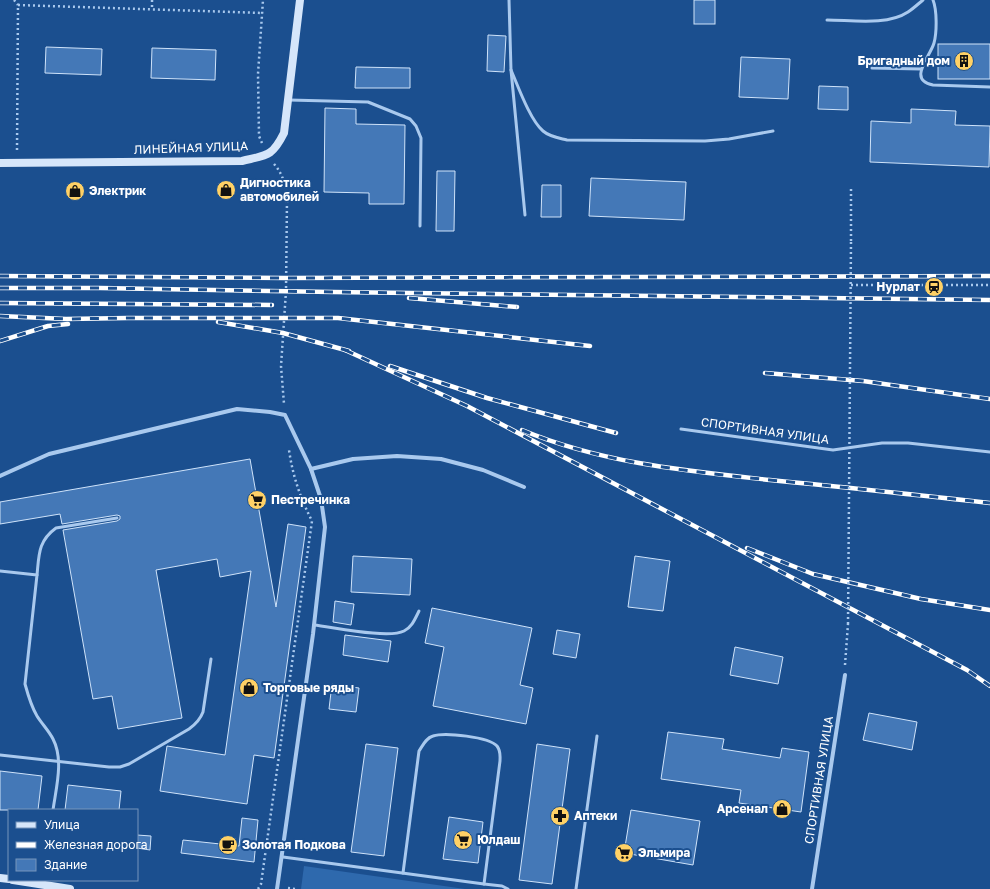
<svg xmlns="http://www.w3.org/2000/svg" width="990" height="889" viewBox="0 0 990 889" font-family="'Golos Text',sans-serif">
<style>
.green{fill:#2e69ad}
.building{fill:#4478b7;stroke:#cfe3fa}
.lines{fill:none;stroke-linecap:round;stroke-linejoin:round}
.path{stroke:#a9c9ee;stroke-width:2.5;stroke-dasharray:2 3;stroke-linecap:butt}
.lane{stroke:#a9c9ee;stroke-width:3}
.street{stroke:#a9c9ee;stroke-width:4}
.secondary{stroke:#d6e6fa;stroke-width:8}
.rail-casing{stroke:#fff;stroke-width:4.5}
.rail{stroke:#1b4f8f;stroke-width:3;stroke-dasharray:9;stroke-linecap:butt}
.path-bridge{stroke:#a9c9ee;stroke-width:2.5;stroke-dasharray:2 3;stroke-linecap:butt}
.labels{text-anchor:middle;stroke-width:4;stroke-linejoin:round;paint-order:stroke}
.poi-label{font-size:12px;font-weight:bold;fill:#fff;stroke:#1b4f8f;text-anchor:start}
.street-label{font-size:12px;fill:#fff;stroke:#1b4f8f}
</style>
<rect width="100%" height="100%" fill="#1b4f8f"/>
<path class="green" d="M304,866L465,889H301Z"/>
<g class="building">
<rect x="694" y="0" width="21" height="24"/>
<path d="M488,35L506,36L504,72L487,71Z"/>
<rect x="938" y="44" width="52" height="35"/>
<path d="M46,47L102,49L101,75L45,73Z"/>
<path d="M152,48L216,50L215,80L151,78Z"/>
<path d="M741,57L790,59L788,99L739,97Z"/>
<path d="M356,67L410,68V88H355Z"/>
<path d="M819,86L848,87V110L818,109Z"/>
<path d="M325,108L356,109V124L405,125L404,204H369V193L324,192Z"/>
<path d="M911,109L956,111L955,125L990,126L989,167L870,162L871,121L911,123Z"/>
<path d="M437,171H455L454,231H436Z"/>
<path d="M591,178L686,182L684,220L589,216Z"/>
<path d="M542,185H561V217H541Z"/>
<path d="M250,459L276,607L288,524L306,527L274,758L254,755L247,804L160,791L167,746L225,755L251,571L220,577L217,559L156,570L182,718L118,729L112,696L93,699L63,530L117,521L120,519V516L117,515L62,524L60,514L0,524V502Z"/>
<path d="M353,556L412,559L410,595L351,592Z"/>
<path d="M635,556L670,561L663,611L628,607Z"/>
<path d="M335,601L354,604L351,625L333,622Z"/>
<path d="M432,608L532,628L520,685L533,688L526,724L433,706L444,647L425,643Z"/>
<path d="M557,630L580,634L576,658L553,654Z"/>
<path d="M345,635L391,641L388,662L343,655Z"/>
<path d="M735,647L783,657L778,684L730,675Z"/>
<path d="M332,684L359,688L356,712L329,709Z"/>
<path d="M869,713L917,722L912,750L863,740Z"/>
<path d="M668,732L724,739L722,749L780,758L782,748L809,752L801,812L739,803L741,790L661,779Z"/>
<path d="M366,744L398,748L384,856L351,852Z"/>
<path d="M537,744L570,749L552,884L519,880Z"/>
<path d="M0,771L42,776L38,810H0Z"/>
<path d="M68,785L121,791L119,810H65Z"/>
<path d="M631,810L700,821L693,865L624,853Z"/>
<path d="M449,817L483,822L478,863L443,859Z"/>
<path d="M242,818L258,820L254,862L181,853L183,840L239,846Z"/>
<path d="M137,835L151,836L150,850L137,848Z"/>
</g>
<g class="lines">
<g class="path">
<path d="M14,0L18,5"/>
<path d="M152,0V9"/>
<path d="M262,143L259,136L258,74L263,0"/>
<path d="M17,150L18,5L263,13"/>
<path d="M274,164C283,174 286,186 287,199L286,291L281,366L284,404"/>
<path d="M851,241V188"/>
<path d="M851,285H990"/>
<path d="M845,665L848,624"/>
<path d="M288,888L296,889"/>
<path d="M258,889L261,884L312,521C300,497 293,477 289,450"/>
</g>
<g class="lane">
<path d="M509,0L511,70L525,215"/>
<path d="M933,0C937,10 937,32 934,43C930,57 907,80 933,85L990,87"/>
<path d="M827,20C851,20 887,26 908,12C914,8 918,4 923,0"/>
<path d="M872,68L921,69"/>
<path d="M511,70C518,86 530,120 543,131C550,137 559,138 567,140L705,141L729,139L773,131"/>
<path d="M289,100L368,102L410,119L416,126L421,138L420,226"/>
<path d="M681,429L833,450L882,443H908L990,452"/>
<path d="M0,571L37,575L25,684C28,695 31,706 37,716C42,724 49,731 53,739C64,760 56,788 53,810"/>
<path d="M37,575C39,555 38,541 56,528L117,518"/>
<path d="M314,625C333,627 388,639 404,631C412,627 415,619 419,611"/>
<path d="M0,755L109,767H120L129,764L189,729C196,724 200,720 203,712L211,659"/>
<path d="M283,857L484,884L502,886L508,889"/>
<path d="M403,873L419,751C423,745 426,738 433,736C445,732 489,737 497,746C501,751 500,756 500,761L484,884"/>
<path d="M576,889L597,736"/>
</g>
<g class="street">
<path d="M311,469L353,459L397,456L441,459L483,470L524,487"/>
<path d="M0,476L49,454L237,409L270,412L285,415L311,469L321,499L325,527L313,634L277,889"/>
<path d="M812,889L845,675"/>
</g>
<g class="secondary">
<path d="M0,163L242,161C267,155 272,157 284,133L300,0"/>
<path d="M0,878L9,879"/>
<path d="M13,880L70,889"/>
</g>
<defs>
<g id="rail">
<path d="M0,276L286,278L990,276"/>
<path d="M0,288H100L333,292L990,300"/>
<path d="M409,298L517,307"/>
<path d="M0,303L272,305"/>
<path d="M0,316L66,319L128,318H338L590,346"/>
<path d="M218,322L283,333L349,351"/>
<path d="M0,341L48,326L68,324"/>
<path d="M345,350L467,406L967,670L990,686"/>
<path d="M390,366L487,398L616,433"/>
<path d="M765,373L863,381L990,399"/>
<path d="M522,430C601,463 686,471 770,480C844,487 917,495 990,503"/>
<path d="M747,548L813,574L921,599L990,610"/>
</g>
</defs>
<use href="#rail" class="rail-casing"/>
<use href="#rail" class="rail"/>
<path class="path-bridge" d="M848,624L851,241"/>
</g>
<defs>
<symbol id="building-disc" viewBox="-11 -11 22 22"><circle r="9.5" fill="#ffd166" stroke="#1b4f8f"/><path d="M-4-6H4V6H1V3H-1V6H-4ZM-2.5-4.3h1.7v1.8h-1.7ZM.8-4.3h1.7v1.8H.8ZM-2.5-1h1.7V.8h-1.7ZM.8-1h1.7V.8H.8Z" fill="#111"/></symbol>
<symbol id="shop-disc" viewBox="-11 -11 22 22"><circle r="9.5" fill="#ffd166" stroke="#1b4f8f"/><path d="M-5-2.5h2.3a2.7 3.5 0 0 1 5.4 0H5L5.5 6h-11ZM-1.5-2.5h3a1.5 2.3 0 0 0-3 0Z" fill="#111"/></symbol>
<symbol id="station-disc" viewBox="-11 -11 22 22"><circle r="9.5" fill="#ffd166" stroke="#1b4f8f"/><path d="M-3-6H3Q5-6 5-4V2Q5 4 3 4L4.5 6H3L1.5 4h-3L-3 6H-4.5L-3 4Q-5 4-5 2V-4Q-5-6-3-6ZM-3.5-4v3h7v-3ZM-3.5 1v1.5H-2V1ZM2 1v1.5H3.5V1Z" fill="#111"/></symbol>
<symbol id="supermarket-disc" viewBox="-11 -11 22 22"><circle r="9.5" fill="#ffd166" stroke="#1b4f8f"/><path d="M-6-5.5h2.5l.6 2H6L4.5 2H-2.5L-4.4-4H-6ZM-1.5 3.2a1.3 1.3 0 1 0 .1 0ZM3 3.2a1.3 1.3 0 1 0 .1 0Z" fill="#111"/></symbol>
<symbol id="pharmacy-disc" viewBox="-11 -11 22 22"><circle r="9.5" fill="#ffd166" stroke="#1b4f8f"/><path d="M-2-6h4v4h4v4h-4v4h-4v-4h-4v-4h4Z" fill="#111"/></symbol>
<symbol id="cafe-disc" viewBox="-11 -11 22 22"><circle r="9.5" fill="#ffd166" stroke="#1b4f8f"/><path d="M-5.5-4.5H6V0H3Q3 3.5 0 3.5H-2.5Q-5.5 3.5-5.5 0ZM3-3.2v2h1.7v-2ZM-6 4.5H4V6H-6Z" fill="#111"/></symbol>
</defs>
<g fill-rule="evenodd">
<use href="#building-disc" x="953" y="50" width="22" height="22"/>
<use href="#shop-disc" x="215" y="179" width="22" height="22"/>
<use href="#shop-disc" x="64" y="180" width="22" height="22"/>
<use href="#station-disc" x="923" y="276" width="22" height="22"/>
<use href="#supermarket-disc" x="246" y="489" width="22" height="22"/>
<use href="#shop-disc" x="238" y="677" width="22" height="22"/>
<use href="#shop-disc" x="771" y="798" width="22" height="22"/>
<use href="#pharmacy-disc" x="549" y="805" width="22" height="22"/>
<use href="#supermarket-disc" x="452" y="829" width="22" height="22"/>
<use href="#cafe-disc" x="217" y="834" width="22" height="22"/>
<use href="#supermarket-disc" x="613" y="842" width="22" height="22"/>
</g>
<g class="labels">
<g class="poi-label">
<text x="950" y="65" text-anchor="end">Бригадный дом</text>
<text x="240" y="187">Дигностика<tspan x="240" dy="14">автомобилей</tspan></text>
<text x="89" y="195">Электрик</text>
<text x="920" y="291" text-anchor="end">Нурлат</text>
<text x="271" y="504">Пестречинка</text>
<text x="263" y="692">Торговые ряды</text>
<text x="768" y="813" text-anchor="end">Арсенал</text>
<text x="574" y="820">Аптеки</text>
<text x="477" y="844">Юлдаш</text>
<text x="242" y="849">Золотая Подкова</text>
<text x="638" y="857">Эльмира</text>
</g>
<g class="street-label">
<text transform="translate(191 148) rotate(-2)" y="4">ЛИНЕЙНАЯ УЛИЦА</text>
<text transform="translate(765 431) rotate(8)" y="4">СПОРТИВНАЯ УЛИЦА</text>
<text transform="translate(819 780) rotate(-81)" y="4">СПОРТИВНАЯ УЛИЦА</text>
</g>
</g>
<rect x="8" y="809" width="130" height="72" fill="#1b4f8f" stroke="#7695bc"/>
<rect x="16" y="822" width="20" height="6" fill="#d6e6fa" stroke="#7695bc"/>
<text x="44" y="829" font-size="12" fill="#ffffff">Улица</text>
<rect x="16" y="842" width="20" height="6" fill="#ffffff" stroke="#7695bc"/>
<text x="44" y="849" font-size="12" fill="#ffffff">Железная дорога</text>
<rect x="16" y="859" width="20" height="12" fill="#4478b7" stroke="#7695bc"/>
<text x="44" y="869" font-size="12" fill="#ffffff">Здание</text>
</svg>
